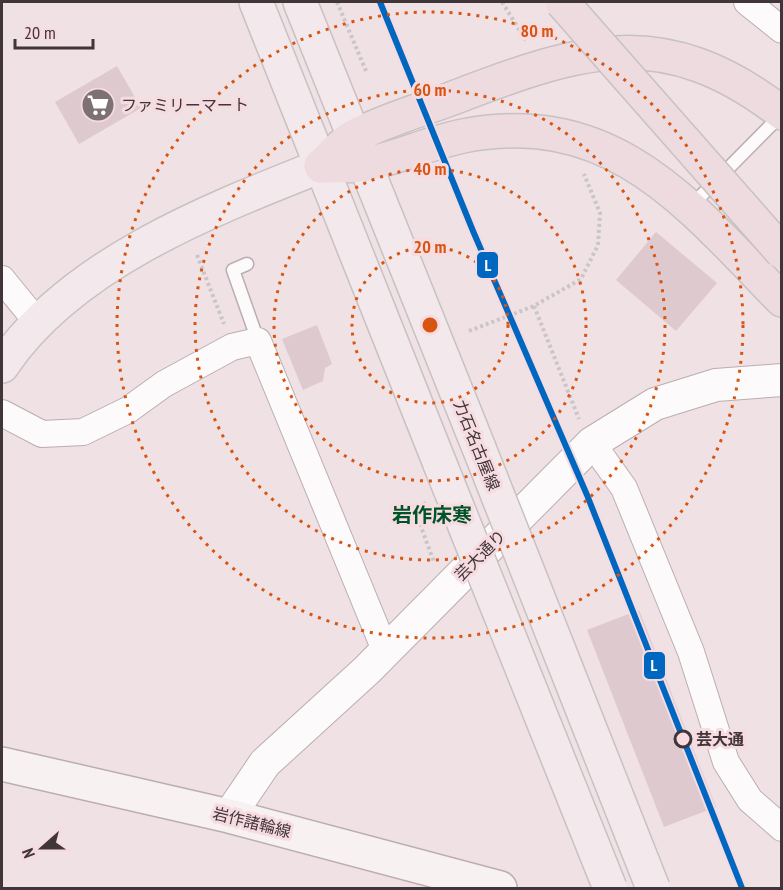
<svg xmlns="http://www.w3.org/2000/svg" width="783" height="890" viewBox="0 0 783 890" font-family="'PT Sans Narrow','Noto Sans JP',sans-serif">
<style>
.building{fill:#dec9ce}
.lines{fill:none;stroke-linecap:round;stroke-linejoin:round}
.service-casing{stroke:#baaeb1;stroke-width:15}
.minor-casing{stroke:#baaeb1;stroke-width:28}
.tertiary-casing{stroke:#baaeb1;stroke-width:34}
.secondary-casing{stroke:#baaeb1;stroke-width:36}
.primary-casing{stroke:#c8c1c2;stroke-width:36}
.motorway-casing{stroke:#c8c1c2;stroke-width:36}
.path{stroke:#cac5c7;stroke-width:4;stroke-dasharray:3 3;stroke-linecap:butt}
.service{stroke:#fdfafb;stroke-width:12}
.minor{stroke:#fdfafb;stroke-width:26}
.tertiary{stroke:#fdfafb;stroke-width:32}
.secondary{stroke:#f8f1f2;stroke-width:33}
.primary{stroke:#f3e8eb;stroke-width:33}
.motorway{stroke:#eddbe0;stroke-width:33}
.primary-bridge-casing{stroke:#c8c1c2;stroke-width:36;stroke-linecap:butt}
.motorway-bridge-casing{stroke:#c8c1c2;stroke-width:36;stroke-linecap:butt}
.primary-bridge{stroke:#f3e8eb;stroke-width:33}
.motorway-bridge{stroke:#eddbe0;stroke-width:33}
.rail-1-casing{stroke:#f6dbe1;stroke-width:10}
.rail-1{stroke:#0067c0;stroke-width:6}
.ring{fill:none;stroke:#d75510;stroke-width:3;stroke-dasharray:3 6}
.stop-dot{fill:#f6dbe1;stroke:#403538;stroke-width:3}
.labels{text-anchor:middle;stroke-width:6;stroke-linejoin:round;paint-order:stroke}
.poi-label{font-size:16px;fill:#403538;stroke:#f6dbe1;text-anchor:start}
.street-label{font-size:16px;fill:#403538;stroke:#f6dbe1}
.stop-label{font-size:16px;font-weight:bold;fill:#403538;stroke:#f6dbe1;text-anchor:start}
.quarter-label{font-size:20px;font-weight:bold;fill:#005329;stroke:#f6dbe1}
.centre{fill:#d75510;stroke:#f6dbe1;stroke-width:3}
.ring-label{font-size:18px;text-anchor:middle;font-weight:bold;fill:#d75510;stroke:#f6dbe1;stroke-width:6;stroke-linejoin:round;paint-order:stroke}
.line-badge{stroke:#f6dbe1;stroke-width:2}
.badge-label{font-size:16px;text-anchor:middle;font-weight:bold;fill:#fff}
</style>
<rect width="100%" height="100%" fill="#f0e1e4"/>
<g class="building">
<path d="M117,66L141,108L79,144L55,102Z"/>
<path d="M656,232L717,283L676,331L616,280Z"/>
<path d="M317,325L332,364L325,368L323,381L303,390L282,339Z"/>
<path d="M639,610L716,807L664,827L587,630Z"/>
</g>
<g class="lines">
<defs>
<g id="service">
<path d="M690,207L781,115"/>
<path d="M247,264L233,270L258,341"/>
</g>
<g id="minor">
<path d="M747,2L782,30"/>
<path d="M2,279L38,323"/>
<path d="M2,413L42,434L83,432L128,410L164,384L232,347L258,341L385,650"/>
<path d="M592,443L624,488L691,652L726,762L750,800L782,828"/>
</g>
<path id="tertiary" d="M229,816L265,763L367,670L592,443L655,404L716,385L782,380"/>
<path id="secondary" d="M2,764L229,816L500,888"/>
<g id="primary">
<path d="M256,2L440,464"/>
<path d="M300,2L479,448"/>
<path d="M2,366C70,264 212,209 321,166"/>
</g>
<g id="motorway">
<path d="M321,166C336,165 353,167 367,164C399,157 430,143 463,136C613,107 688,204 782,300"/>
<path d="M321,166C332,156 343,142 355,136C385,120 421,110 453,98C581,49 663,21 782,113"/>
</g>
</defs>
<use href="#service" class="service-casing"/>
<use href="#minor" class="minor-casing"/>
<use href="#tertiary" class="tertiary-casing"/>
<use href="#secondary" class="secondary-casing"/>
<use href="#primary" class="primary-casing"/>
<use href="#motorway" class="motorway-casing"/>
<g class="path">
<path d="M337,2L366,71"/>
<path d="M502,2L527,42"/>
<path d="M197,255L224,324"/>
<path d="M534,306L579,419"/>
<path d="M469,331L534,306L581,279L598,245L600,213L584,174"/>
<path d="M426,503L414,508L434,562"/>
</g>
<use href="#service" class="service"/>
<use href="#minor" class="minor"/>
<use href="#tertiary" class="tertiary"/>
<use href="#secondary" class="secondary"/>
<use href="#primary" class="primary"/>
<use href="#motorway" class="motorway"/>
<defs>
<g id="primary-bridge">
<path d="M479,448L653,888"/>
<path d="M440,464L610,888"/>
</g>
<path id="motorway-bridge" d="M562,2L782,252"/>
</defs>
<use href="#primary-bridge" class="primary-bridge-casing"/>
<use href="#motorway-bridge" class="motorway-bridge-casing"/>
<use href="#primary-bridge" class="primary-bridge"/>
<use href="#motorway-bridge" class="motorway-bridge"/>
<defs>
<path id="rail-1" d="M380,2L473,231L587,495L742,888"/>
</defs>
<use href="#rail-1" class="rail-1-casing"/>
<use href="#rail-1" class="rail-1"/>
</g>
<g class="ring">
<circle cx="430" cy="325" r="78"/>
<circle cx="430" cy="325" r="156"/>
<circle cx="430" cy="325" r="235"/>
<circle cx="430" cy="325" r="313"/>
</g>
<defs>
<symbol id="supermarket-disc" viewBox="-11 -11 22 22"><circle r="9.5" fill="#7e7174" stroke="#f6dbe1"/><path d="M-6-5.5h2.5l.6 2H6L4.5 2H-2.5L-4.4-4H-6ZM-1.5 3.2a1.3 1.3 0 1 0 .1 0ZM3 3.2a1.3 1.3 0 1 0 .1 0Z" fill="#fff"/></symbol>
</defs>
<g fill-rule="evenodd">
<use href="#supermarket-disc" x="79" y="86" width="38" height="38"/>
</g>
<circle class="stop-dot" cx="683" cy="739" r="8"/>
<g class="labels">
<g class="poi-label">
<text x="121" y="111">ファミリーマート</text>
</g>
<g class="street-label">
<text transform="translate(477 445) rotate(68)" y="6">力石名古屋線</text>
<text transform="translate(480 555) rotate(-45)" y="6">芸大通り</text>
<text transform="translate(252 822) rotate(14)" y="6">岩作諸輪線</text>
</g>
<g class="stop-label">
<text x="696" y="745">芸大通</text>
</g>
<g class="quarter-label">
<text x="432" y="522">岩作床寒</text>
</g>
</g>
<circle cx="430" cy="325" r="9" class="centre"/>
<g class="ring-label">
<text x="537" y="37">80 m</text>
<text x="430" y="96">60 m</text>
<text x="430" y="175">40 m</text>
<text x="430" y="253">20 m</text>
</g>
<g class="line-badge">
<rect x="476" y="251" width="23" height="28" rx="6" fill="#0067c0"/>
<rect x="643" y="651" width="23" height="29" rx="6" fill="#0067c0"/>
</g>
<g class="badge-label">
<text x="488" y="271">L</text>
<text x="654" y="671">L</text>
</g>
<rect width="783" height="890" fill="none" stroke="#403538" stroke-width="6"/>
<g transform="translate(42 848) rotate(249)" stroke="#f6dbe1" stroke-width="4.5" paint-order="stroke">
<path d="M0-4.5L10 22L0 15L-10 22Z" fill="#403538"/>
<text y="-9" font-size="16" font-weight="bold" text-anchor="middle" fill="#403538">N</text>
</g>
<path d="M15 39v9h78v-9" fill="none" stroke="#403538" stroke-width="3"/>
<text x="24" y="39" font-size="18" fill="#403538" stroke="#f6dbe1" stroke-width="4.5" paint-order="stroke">20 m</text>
</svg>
